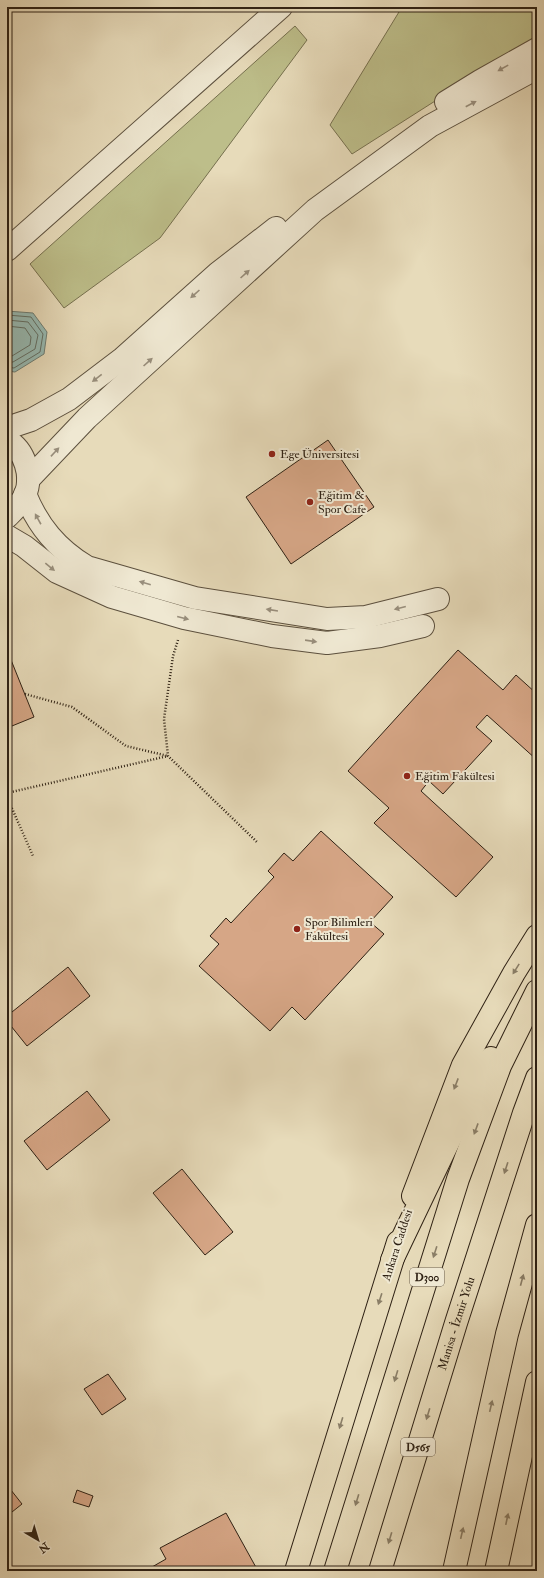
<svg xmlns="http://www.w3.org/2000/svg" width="544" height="1578" viewBox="0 0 544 1578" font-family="'IM FELL Double Pica',serif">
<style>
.green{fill:#bdbe8a;stroke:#76704f}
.water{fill:#97bbb4;stroke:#6d7d74}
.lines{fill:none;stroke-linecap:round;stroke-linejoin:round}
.shore{stroke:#626e64;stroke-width:1}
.building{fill:#d6a686;stroke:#2e2114}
.minor-casing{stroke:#5c503e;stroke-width:24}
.major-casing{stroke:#2e2114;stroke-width:24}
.highway-casing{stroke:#2e2114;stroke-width:24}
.path{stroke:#2e2114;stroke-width:2.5;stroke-dasharray:1 2;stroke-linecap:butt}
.minor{stroke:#efe8d2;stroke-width:22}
.major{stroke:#e7dbba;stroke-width:22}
.highway{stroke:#e7dbba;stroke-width:22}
.oneway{fill:#988e7c}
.oneway2{fill:#8a7e67}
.poi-dot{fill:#8f2418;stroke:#efe8d2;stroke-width:1.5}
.labels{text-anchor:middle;stroke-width:4;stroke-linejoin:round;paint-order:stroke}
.shield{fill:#efe8d2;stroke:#685d4d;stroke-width:1}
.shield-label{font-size:11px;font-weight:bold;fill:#2e2114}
.poi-label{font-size:12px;fill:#2e2114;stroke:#efe8d2;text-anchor:start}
.street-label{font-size:12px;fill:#2e2114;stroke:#efe8d2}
</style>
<rect width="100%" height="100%" fill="#e7dbba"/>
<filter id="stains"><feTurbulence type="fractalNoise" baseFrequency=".005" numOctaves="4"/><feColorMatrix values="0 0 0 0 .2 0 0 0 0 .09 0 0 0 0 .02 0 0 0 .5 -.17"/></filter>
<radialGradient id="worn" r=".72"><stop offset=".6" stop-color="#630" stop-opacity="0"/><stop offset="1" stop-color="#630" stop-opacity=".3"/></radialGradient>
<g class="green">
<path d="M402,7H537V36L352,154L330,125Z"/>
<path d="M295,26L307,40L160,238L64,308L30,264Z"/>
</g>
<path class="water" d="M7,311L33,313L47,332L44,354L15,372L7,371Z"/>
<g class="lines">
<g class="shore">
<path d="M7,315L31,317L43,334L40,352L14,368L7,367"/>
<path d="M7,320L28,322L38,335L35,349L13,362H7"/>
<path d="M7,326L25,328L31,337L30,345L12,356H7"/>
</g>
</g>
<g class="building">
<path d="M328,440L374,507L291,564L246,497Z"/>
<path d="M537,596V606L532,601Z"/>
<path d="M7,650L34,717L7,728Z"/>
<path d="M458,650L503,690L516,675L537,694V760L487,715L476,727L492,741L443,794L429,781L421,791L493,857L456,897L374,823L389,808L348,771Z"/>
<path d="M321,831L393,897L370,922L384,934L305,1020L292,1007L270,1031L199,966L219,944L210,936L226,918L231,923L274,877L268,871L284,853L293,861Z"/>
<path d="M68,967L90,996L27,1046L7,1021V1016Z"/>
<path d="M87,1091L110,1120L47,1170L24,1141Z"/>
<path d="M182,1169L233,1232L205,1255L153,1193Z"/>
<path d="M108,1374L126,1399L102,1415L84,1389Z"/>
<path d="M7,1485L22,1504L7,1516Z"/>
<path d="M77,1490L93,1496L89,1507L73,1502Z"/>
<path d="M226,1513L258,1571H145L166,1559L160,1548Z"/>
<path d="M64,1567L66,1571H57Z"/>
</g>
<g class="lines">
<defs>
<g id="minor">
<path d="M446,102L480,81L537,49"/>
<path d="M7,250L281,7"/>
<path d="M7,428L31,420L69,399L123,358L218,273L276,228"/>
<path d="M7,440C25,450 33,477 25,495C21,504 14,510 7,517"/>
<path d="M28,480L87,418L315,210L430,126L537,68"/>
<path d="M25,494C38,526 57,549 87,567L195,598L327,619L366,617L438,599"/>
<path d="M7,536L24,546L57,572L112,597L184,618L272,636L327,643L380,636L423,626"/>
</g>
<g id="major">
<path d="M413,1196L463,1065L514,973L537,936"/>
<path d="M296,1571L398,1242"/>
</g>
<g id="highway">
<path d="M392,1260L481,1074L491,1058"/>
<path d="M335,1571L458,1179L500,1066L537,991"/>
<path id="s1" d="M380,1571L456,1323L524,1113L537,1078"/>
<path d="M454,1571L507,1334L537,1225"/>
<path d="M496,1571L537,1382"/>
</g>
</defs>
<use href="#minor" class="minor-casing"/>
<use href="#major" class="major-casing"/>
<use href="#highway" class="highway-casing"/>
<g class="path">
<path d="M178,640L173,656L164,719L168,756L257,842"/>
<path d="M25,694L72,707L126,746L168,756"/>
<path d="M7,793L168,756"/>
<path d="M7,797L33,856"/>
</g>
<use href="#minor" class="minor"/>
<use href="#major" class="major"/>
<use href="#highway" class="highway"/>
</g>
<defs><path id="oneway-solid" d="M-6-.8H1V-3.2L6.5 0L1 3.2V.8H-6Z"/></defs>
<g class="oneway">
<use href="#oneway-solid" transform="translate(503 68) rotate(151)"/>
<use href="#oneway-solid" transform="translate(471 104) rotate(-28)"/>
<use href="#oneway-solid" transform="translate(245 274) rotate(-42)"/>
<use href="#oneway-solid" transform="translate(195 294) rotate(138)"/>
<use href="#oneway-solid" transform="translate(148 362) rotate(-42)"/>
<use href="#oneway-solid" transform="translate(97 378) rotate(142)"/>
<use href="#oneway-solid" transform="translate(55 452) rotate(-47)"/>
<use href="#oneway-solid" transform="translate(38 519) rotate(-119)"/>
<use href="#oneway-solid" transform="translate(50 567) rotate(39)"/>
<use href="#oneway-solid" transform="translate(145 583) rotate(-164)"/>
<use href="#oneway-solid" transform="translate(400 608) rotate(166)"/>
<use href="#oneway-solid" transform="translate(272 610) rotate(-171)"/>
<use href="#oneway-solid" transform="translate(183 618) rotate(14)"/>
<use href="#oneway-solid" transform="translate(311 641) rotate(8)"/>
</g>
<g class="oneway2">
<use href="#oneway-solid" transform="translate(516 969) rotate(122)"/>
<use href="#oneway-solid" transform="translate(456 1084) rotate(111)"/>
<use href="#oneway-solid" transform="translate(476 1129) rotate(110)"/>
<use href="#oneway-solid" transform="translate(506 1168) rotate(108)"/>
<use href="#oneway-solid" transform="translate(435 1252) rotate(108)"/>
<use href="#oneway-solid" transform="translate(522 1280) rotate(-75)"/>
<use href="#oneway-solid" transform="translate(380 1299) rotate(108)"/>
<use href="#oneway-solid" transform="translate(396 1376) rotate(107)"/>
<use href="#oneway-solid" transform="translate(491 1406) rotate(-77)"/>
<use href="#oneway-solid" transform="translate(428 1414) rotate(107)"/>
<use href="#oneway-solid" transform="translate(341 1423) rotate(107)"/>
<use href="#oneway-solid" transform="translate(357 1500) rotate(107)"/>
<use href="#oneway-solid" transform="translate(507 1519) rotate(-78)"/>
<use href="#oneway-solid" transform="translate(462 1533) rotate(-77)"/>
<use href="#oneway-solid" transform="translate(390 1538) rotate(107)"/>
</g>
<g class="poi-dot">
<circle cx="272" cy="454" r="4"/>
<circle cx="310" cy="502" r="4"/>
<circle cx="407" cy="776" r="4"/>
<circle cx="297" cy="929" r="4"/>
</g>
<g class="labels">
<g class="shield">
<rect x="410" y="1268" width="34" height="18" rx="3"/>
<rect x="401" y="1438" width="34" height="18" rx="3"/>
</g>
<g class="shield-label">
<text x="427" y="1281">D300</text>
<text x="418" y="1451">D565</text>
</g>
<g class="poi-label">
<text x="280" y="458">Ege Üniversitesi</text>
<text x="318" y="499">Eğitim &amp;<tspan x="318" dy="14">Spor Cafe</tspan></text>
<text x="415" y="780">Eğitim Fakültesi</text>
<text x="305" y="926">Spor Bilimleri<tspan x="305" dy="14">Fakültesi</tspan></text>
</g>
<g class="street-label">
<text transform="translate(397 1245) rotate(-72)" y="4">Ankara Caddesi</text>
<text dy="4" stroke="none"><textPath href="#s1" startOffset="259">Manisa - İzmir Yolu</textPath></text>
</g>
</g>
<rect width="544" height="1578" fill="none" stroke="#e7dbba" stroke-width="24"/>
<rect x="8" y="8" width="528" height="1562" fill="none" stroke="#2e2114" stroke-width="2"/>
<rect x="12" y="12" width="520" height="1554" fill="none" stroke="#2e2114"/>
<g transform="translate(38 1540) rotate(142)" stroke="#efe8d2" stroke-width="3" paint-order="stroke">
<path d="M0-3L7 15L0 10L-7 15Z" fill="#2e2114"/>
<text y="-6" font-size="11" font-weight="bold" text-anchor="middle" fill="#2e2114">N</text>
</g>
<rect width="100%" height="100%" filter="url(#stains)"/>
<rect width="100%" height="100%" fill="url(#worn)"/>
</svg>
